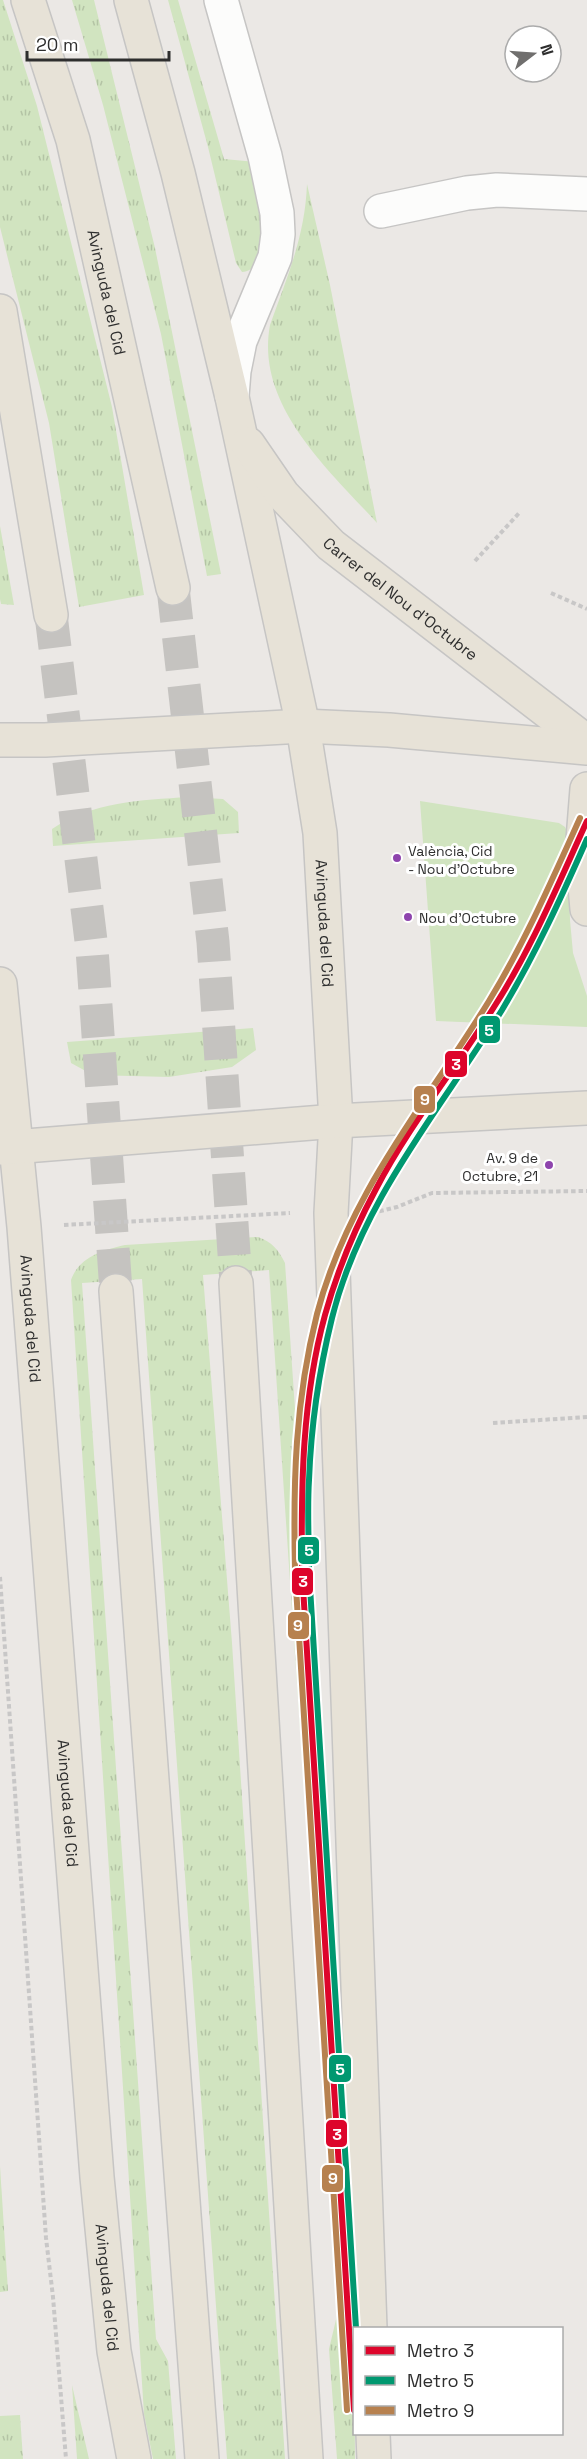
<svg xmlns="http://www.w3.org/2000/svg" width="587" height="2459" viewBox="0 0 587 2459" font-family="'Space Grotesk',sans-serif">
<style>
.grass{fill:url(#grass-tufts)}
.garden{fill:#d1e4c0}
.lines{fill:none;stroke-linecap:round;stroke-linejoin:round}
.major-tunnel{stroke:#c5c3c0;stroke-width:33;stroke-dasharray:33 16;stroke-linecap:butt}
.minor-casing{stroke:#c6c5c4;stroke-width:36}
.major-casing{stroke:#c6c5c4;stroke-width:36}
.path{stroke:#c8c7c7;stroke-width:4;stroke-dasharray:4.5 3;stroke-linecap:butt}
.minor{stroke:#fcfcfb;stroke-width:33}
.major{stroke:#e7e2d7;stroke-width:33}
.metro-1-casing{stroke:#fff;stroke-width:10}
.metro-2-casing{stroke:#fff;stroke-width:10}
.metro-3-casing{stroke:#fff;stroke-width:10}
.metro-1{stroke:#dd052b;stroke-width:6}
.metro-2{stroke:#009870;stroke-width:6}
.metro-3{stroke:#b7814f;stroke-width:6}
.bus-dot{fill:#8e44ad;stroke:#fff;stroke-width:2}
.labels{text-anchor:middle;stroke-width:6;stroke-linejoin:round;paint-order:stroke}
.bus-label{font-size:14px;fill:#2e2e2e;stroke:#fff;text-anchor:start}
.street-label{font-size:16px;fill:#2e2e2e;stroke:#fff}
.line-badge{stroke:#fff;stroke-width:2}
.badge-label{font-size:16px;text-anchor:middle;font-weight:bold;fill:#fff}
</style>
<defs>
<pattern id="grass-tufts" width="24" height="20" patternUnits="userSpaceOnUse" patternTransform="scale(1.5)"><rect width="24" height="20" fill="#d1e4c0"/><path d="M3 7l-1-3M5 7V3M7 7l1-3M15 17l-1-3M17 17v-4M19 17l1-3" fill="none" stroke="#b4c4a5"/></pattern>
</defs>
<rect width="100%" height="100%" fill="#ebe8e5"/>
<g class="grass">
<path d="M0,0H3L37,106L112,407L144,595L79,607L49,423L0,227Z"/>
<path d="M72,0H94L155,248L221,574L207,576L161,334L103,105Z"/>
<path d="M168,0H178L224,159L257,162C260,184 276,270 242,272L236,263L208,147Z"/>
<path d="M307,184L330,285L377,523C328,469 255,405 270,325C287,277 305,237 307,184Z"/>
<path d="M0,526L14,605L1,604L0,599Z"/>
<path d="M188,797L223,799L238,812L239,833L53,846L52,829C92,802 141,800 188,797Z"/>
<path d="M253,1028L256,1050L232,1067L169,1077L93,1075L71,1063L67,1042Z"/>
<path d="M258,1237C272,1242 278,1249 285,1263L358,2328H354L355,2459H337L329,2349L339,2307L269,1270L203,1275L232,1643L285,2459H227L142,1279L82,1283L156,2339L168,2361L176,2459H153L144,2414L71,1280C79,1257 103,1250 125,1245Z"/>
<path d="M0,2166L8,2291L0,2292Z"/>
<path d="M72,2385L89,2459H77Z"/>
<path d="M20,2415L23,2459H0V2416Z"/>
</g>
<path class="garden" d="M420,801L559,823L565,827L568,833L570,920L573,953L587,996V1027L436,1021Z"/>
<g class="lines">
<g class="major-tunnel">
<path d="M173,588L213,942L236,1283"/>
<path d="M51,615L92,949L116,1291"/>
</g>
<defs>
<g id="minor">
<path d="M221,0L265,156L277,213L278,234L275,257L240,341L234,371L232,396"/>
<path d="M381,211L467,193L497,190L587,194"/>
</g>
<g id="major">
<path id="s1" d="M28,0L73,140L173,588"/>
<path id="s2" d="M131,0L178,173L232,397L303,726L320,833L336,1121L331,1213L370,2328"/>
<path d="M0,311L51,615"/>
<path id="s3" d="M248,444L283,495L331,545L587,742"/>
<path d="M0,740H45L303,726L389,730L587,748"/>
<path d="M587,789L582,852L587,909"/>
<path id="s4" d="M0,984L24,1227L97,2177L114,2351L134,2459"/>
<path d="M0,1148L336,1121L587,1108"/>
<path d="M236,1283L306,2459"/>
<path d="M116,1291L202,2459"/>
<path d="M373,2434L374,2459"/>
</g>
</defs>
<use href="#minor" class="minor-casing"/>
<use href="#major" class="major-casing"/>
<g class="path">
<path d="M475,561L520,512"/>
<path d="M551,593L587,609"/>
<path d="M372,1213L397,1207L432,1193L587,1191"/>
<path d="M64,1225L290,1213"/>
<path d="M493,1423L587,1417"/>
<path d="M0,1577L46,2238L53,2297L66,2459"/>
</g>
<use href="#minor" class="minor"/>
<use href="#major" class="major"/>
<defs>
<path id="metro-1" d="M354,2410L302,1571C301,1485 302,1399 325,1315C337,1272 355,1228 376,1189C409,1125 456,1068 494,1007C532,948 558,884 587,821"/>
<path id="metro-2" d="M356,2328L309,1571C309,1541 307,1510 309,1480C311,1426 319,1371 332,1318C361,1201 440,1110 502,1010C535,955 561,898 587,839"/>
<path id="metro-3" d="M347,2410L295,1571C293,1482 295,1401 317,1314C348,1194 426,1104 489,1001C525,942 552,880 580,818"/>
</defs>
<use href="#metro-1" class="metro-1-casing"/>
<use href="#metro-2" class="metro-2-casing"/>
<use href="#metro-3" class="metro-3-casing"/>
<use href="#metro-1" class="metro-1"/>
<use href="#metro-2" class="metro-2"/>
<use href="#metro-3" class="metro-3"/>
</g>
<g class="bus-dot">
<circle cx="397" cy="858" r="5"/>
<circle cx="408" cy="917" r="5"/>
<circle cx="549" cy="1165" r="5"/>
</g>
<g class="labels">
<g class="bus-label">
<text x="408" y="856">València, Cid<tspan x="408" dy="18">- Nou d'Octubre</tspan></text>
<text x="419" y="923">Nou d'Octubre</text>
<text x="538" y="1163" text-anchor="end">Av. 9 de<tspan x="538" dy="18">Octubre, 21</tspan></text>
</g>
<g class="street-label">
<text dy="6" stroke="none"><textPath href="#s1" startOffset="303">Avinguda del Cid</textPath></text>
<text dy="6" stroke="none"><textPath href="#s3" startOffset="219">Carrer del Nou d'Octubre</textPath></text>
<text dy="6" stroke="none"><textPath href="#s2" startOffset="945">Avinguda del Cid</textPath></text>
<text dy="6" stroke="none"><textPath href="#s4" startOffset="336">Avinguda del Cid</textPath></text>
<text dy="6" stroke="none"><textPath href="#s4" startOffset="822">Avinguda del Cid</textPath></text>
<text dy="6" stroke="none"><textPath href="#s4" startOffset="1308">Avinguda del Cid</textPath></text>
</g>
</g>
<g class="line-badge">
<rect x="478" y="1015" width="23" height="29" rx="6" fill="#009870"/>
<rect x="444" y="1050" width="24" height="28" rx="6" fill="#dd052b"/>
<rect x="413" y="1085" width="23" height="29" rx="6" fill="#b7814f"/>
<rect x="297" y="1536" width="23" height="29" rx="6" fill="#009870"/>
<rect x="291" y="1567" width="23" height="29" rx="6" fill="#dd052b"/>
<rect x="287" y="1611" width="23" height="29" rx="6" fill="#b7814f"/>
<rect x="328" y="2054" width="24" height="29" rx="6" fill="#009870"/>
<rect x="325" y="2119" width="23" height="29" rx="6" fill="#dd052b"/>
<rect x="321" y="2164" width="23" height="29" rx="6" fill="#b7814f"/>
</g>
<g class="badge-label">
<text x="489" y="1036">5</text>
<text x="456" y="1070">3</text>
<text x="425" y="1105">9</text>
<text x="309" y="1556">5</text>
<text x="303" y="1587">3</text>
<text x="298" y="1631">9</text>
<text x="340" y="2075">5</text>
<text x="337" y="2140">3</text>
<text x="333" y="2184">9</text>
</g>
<rect x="353" y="2327" width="210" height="108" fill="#ffffff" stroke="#ababab" stroke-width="1.5"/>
<rect x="365" y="2346" width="30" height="9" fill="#dd052b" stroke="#ababab" stroke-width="1.5"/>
<text x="407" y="2357" font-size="18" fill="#2e2e2e">Metro 3</text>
<rect x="365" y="2376" width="30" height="9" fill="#009870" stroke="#ababab" stroke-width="1.5"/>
<text x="407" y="2387" font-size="18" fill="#2e2e2e">Metro 5</text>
<rect x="365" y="2406" width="30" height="9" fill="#b7814f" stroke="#ababab" stroke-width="1.5"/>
<text x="407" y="2417" font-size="18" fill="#2e2e2e">Metro 9</text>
<g transform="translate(533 54) rotate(73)"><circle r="28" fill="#ffffff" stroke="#ababab" stroke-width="1.5"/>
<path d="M0-4.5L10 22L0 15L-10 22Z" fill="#706f6e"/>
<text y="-9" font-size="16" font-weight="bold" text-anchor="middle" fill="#2e2e2e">N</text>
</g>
<path d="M27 51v9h142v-9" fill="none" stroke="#2e2e2e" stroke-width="3"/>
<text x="36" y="51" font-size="18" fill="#2e2e2e" stroke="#ffffff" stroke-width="4.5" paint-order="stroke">20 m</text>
</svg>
